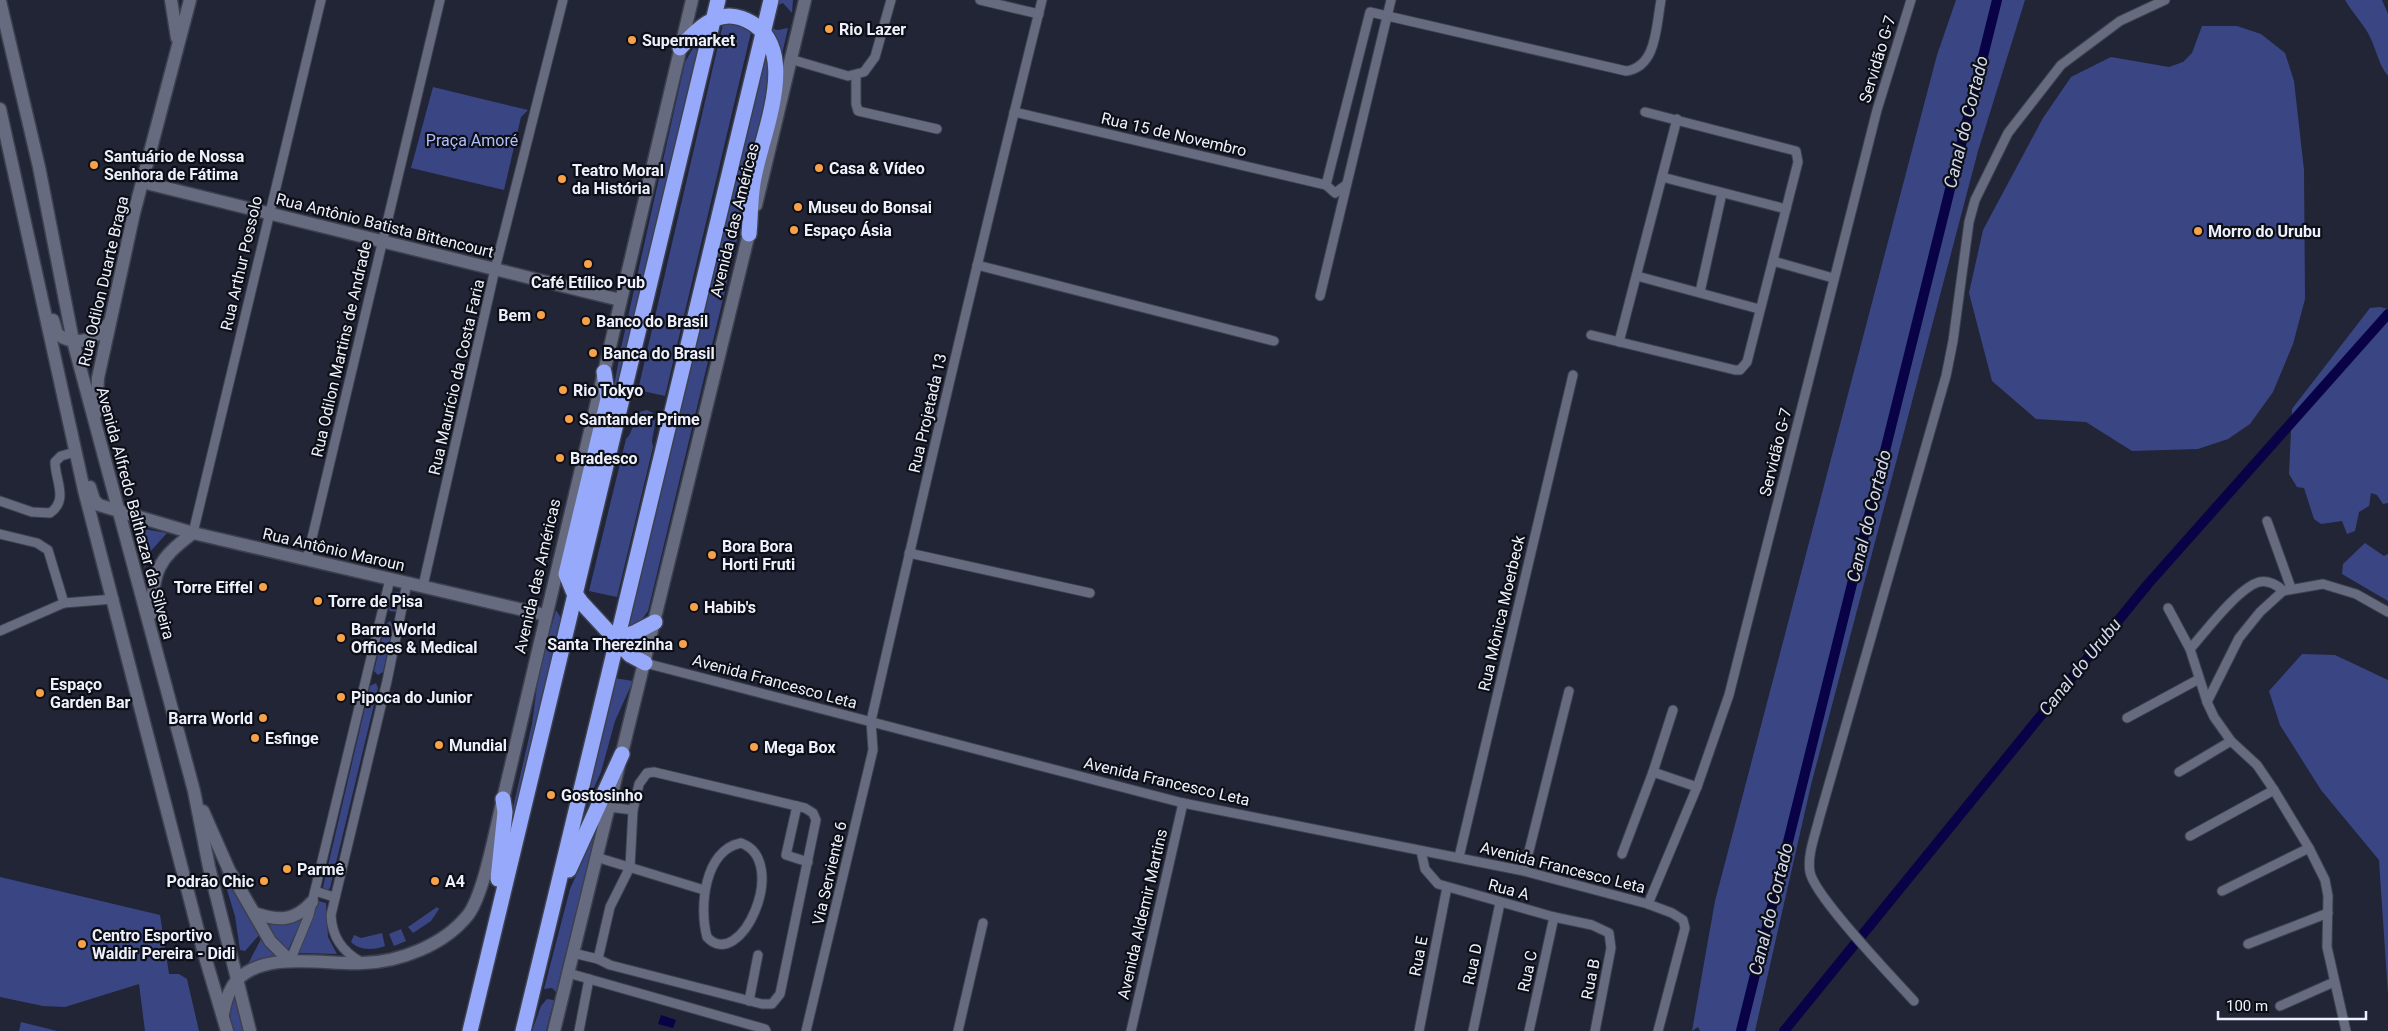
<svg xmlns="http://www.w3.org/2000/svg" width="2388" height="1031" viewBox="0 0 2388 1031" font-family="Roboto,sans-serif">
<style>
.green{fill:#3a4684}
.water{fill:#0a0246}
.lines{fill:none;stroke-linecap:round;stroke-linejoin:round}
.canal{stroke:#0a0246;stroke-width:10}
.street-casing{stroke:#3d404e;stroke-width:11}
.secondary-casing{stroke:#3d404e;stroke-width:15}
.highway-casing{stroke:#3d404e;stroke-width:18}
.street{stroke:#666b7f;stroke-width:9}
.secondary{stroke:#666b7f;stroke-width:12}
.highway{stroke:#97a9fa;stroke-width:15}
.poi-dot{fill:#f7a149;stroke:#0d0f17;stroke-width:2}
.labels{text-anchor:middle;stroke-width:4.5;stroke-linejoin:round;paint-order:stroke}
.poi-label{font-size:16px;font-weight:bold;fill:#eef1fd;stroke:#0d0f17;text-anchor:start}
.street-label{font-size:16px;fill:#eef1fd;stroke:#0d0f17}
.park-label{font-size:16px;fill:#b0bffb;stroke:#0d0f17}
.water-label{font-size:18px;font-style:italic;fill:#d2d7ec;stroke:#0d0f17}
</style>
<rect width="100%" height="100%" fill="#212536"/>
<g class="green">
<path d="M775,0H793L792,13L783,3L773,7Z"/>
<path d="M1956,0H2025L1978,151L1811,785L1755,1031H1700L1698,1027L1692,1031L1715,901L1937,55Z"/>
<path d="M2345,0H2382L2388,14V76C2378,64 2376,47 2368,33C2361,21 2352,12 2345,0Z"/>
<path d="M733,22L752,28L665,396L638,390L723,24Z"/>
<path d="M2202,26H2237L2261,34L2285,53L2294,81L2304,170L2305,299L2293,344L2273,392L2250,424L2228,439L2198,449L2132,451L2086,422L2036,419L1992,381L1969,293L1983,230L2043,118L2071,77L2111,57L2169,67L2183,62L2192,53Z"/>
<path d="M769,28L778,30L788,28L782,54Z"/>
<path d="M705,33L592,506L621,348L685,62L697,41Z"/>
<path d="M765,45L771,76L735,249L648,611L637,626L626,628Z"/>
<path d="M433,87L528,110L521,117L504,190L411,168Z"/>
<path d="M2380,307L2388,309V503L2383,504L2377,495L2371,493L2369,506L2359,512L2355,531L2347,534L2342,521L2321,524L2314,519L2304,488L2297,487L2289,474L2292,409L2370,308Z"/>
<path d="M647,410L653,413L656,419L652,441L653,447L617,597L589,591L626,439C633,433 633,420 639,412Z"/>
<path d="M132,527L167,533L149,553L145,568Z"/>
<path d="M2365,543L2384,556L2388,554V601L2342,574L2343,564Z"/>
<path d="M398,592L401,594L397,612L389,611L393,593Z"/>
<path d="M556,610L564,623L509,841L510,821L532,724L539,671Z"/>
<path d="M390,621L393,626L383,672L378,675L374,671L385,625Z"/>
<path d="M643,637L638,656L624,640Z"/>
<path d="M2302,654L2335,655L2388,680V995L2379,860L2321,790L2280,725L2269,691Z"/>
<path d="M614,678L633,681L615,721L601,772L575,830Z"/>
<path d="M376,683L378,688L330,888L327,891L323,887L370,686Z"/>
<path d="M597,829L556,992L552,988L544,989L570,889Z"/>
<path d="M220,867H222L260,934L245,951L240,950L235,916Z"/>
<path d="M0,877L160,915L169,974H179L187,979L199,1031H145L139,984L65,1007L43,1006L0,997Z"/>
<path d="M319,901L326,903L328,937L337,954L299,953Z"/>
<path d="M437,907L439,909L431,921L413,933L408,927Z"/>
<path d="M302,920L288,950L277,940L268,925Z"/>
<path d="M401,929L406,941L394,946L389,934Z"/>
<path d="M382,933L385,946C374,950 360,951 351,942L354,935L361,938Z"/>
<path d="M262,937L276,954V956L247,966Z"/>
<path d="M234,996L237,998L247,1031H233L230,1016Z"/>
<path d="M547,999L554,1000L546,1031H532L541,1006Z"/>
<path d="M21,1022L57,1031H19Z"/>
</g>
<path class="water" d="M661,1015L676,1020L673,1028L658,1024Z"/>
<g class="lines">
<g class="canal">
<path d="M1741,1031L1997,0"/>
<path d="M1784,1031L2148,584L2388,314"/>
</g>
<defs>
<g id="street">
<path d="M980,0L1039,14"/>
<path d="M790,59L848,76L864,72L875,57L891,0"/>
<path d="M856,75V104L858,111L937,129"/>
<path d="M1014,112L1326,185"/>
<path d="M1645,112L1796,151L1798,162L1786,209"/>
<path d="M1346,185L1335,193L1326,185L1370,12L1626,71C1657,67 1656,26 1661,0"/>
<path d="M1773,261L1833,278"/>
<path d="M977,265L1274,341"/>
<path d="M1637,276L1759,309"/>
<path d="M1700,292L1722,193"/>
<path d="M1320,296L1391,0"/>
<path d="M1591,335L1735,370H1740L1747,362L1786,209L1662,177"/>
<path d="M1619,342L1677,119"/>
<path d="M0,501L32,512L50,513C69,500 55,480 55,462L61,456L75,452"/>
<path d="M2267,521L2291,588"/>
<path d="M193,533L321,0"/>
<path d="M0,534L37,543L48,550L64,603"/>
<path d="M909,553L1090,593"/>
<path d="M307,559L440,0"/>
<path d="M423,586L495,269L563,0"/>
<path d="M2168,608L2190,649L2207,702"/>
<path d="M0,631L64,603L114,599"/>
<path d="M2190,649C2205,632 2238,588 2259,582C2268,580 2278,585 2283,591"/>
<path d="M645,663L1183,803L1524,871L1648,904L1672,913L1683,920L1685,928L1658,1031"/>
<path d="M2127,718L2199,679"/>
<path d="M654,772L805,808L813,813L816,820L780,994L772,1004H762L610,965L598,959L610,907L630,867L633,810L639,784L647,773Z"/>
<path d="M1653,772L1673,710"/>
<path d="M2179,772L2231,741"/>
<path d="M797,806L786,855L808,862"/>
<path d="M609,807L633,810"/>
<path d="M2190,836L2274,790"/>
<path d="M741,843C791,861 740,974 707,937C699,908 704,850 741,843Z"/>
<path d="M1421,851L1425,869L1438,884L1554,917L1592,925L1609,933L1611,948L1595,1031"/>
<path d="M1622,854L1653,772L1697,787"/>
<path d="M596,857L704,890"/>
<path d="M1459,857L1573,375"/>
<path d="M1524,871L1569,691"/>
<path d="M315,891L334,897"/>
<path d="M2222,891L2309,848"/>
<path d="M1648,904L1697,787L1729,695L1877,110L1911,0"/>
<path d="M2248,944L2328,913"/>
<path d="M573,953L598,959"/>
<path d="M290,961L309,915L390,579"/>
<path d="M361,962C342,951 332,937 331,915L387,681L407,583"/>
<path d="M568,973L765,1029L766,1031"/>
<path d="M749,1001L758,955"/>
<path d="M1914,1001C1894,979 1814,896 1810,872C1807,855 1815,836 1819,819L1946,376L1953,341L1969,222L1975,200L2008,133L2061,65L2120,21L2165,0"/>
<path d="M2280,1006L2334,982"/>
<path d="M579,1031L589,979"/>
<path d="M806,1031L873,750L871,721C926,480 982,240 1042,0"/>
<path d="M958,1031L983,923"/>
<path d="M1131,1031L1183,803"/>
<path d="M1419,1031L1447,887"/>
<path d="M1473,1031L1500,903"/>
<path d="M1529,1031L1554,917"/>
<path d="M2346,1031L2327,947L2328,896L2325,880L2309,848L2274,790L2257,765L2231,741L2214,717L2207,702L2239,638L2260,612L2283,591L2323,584L2356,594L2388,612"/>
</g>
<g id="secondary">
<path d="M171,0L177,38"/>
<path d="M0,1L39,167L73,341L194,791L209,867L250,1031"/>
<path d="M0,109L84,490L203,950L227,1031"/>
<path d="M142,182L620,300"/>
<path d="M756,205L805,0"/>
<path d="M53,320L57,334C76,347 96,341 109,323"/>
<path d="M96,413L98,378L134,213L190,0"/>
<path d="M90,487L94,500L99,505L193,533L545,615"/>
<path d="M151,614C155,569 156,561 193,533"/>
<path d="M203,811L229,870L270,941L290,961"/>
<path d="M254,913C278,921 294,922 312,902"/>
<path d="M223,1014C225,1003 229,989 237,980C266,950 326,965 363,963C400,962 444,945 468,915C484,894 496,827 503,799L692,0"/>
<path d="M554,1031L751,225"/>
</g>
<g id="highway">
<path d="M680,48C695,31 716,9 741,18C804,40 764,128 755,173C750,192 751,214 749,234"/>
<path d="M604,372L608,399L566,574L573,591L581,602L630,655L645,663"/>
<path d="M617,639L636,632L655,622"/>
<path d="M569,870L622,754"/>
<path d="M498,879L505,812L503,799"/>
<path d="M470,1031L718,0"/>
<path d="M523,1031L771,0"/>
</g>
</defs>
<use href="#street" class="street-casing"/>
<use href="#secondary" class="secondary-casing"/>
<use href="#highway" class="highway-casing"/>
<use href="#street" class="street"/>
<use href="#secondary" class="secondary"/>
<use href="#highway" class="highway"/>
</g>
<g class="poi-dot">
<circle cx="829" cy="29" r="5"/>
<circle cx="632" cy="40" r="5"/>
<circle cx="94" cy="165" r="5"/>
<circle cx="819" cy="168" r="5"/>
<circle cx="562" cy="179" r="5"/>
<circle cx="798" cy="207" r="5"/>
<circle cx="794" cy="230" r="5"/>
<circle cx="2198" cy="231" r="5"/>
<circle cx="588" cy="264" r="5"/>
<circle cx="541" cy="315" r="5"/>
<circle cx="586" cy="321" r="5"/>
<circle cx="593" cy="353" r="5"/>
<circle cx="563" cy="390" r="5"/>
<circle cx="569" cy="419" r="5"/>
<circle cx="560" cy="458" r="5"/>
<circle cx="712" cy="555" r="5"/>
<circle cx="263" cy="587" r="5"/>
<circle cx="318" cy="601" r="5"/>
<circle cx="694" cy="607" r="5"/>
<circle cx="341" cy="638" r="5"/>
<circle cx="683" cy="644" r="5"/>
<circle cx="40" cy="693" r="5"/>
<circle cx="341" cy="697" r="5"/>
<circle cx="263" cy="718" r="5"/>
<circle cx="255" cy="738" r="5"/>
<circle cx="439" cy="745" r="5"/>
<circle cx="754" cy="747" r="5"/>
<circle cx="551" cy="795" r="5"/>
<circle cx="287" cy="869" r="5"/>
<circle cx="264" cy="881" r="5"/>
<circle cx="435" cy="881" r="5"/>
<circle cx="82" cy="944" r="5"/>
</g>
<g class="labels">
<g class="poi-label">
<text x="839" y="35">Rio Lazer</text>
<text x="642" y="46">Supermarket</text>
<text x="104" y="162">Santuário de Nossa<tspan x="104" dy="18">Senhora de Fátima</tspan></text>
<text x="829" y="174">Casa &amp; Vídeo</text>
<text x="572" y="176">Teatro Moral<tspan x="572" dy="18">da História</tspan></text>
<text x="808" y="213">Museu do Bonsai</text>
<text x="804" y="236">Espaço Ásia</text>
<text x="2208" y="237">Morro do Urubu</text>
<text x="588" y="288" text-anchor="middle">Café Etílico Pub</text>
<text x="531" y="321" text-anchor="end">Bem</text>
<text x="596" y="327">Banco do Brasil</text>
<text x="603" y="359">Banca do Brasil</text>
<text x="573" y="396">Rio Tokyo</text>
<text x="579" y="425">Santander Prime</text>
<text x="570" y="464">Bradesco</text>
<text x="722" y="552">Bora Bora<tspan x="722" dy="18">Horti Fruti</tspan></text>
<text x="253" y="593" text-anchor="end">Torre Eiffel</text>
<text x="328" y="607">Torre de Pisa</text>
<text x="704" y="613">Habib's</text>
<text x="351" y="635">Barra World<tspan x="351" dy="18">Offices &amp; Medical</tspan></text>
<text x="673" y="650" text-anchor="end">Santa Therezinha</text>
<text x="50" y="690">Espaço<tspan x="50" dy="18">Garden Bar</tspan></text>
<text x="351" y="703">Pipoca do Junior</text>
<text x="253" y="724" text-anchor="end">Barra World</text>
<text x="265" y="744">Esfinge</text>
<text x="449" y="751">Mundial</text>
<text x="764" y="753">Mega Box</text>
<text x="561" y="801">Gostosinho</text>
<text x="297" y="875">Parmê</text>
<text x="254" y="887" text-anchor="end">Podrão Chic</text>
<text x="445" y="887">A4</text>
<text x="92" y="941">Centro Esportivo<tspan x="92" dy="18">Waldir Pereira - Didi</tspan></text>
</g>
<g class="street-label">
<text transform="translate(1877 59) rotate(-73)" y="6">Servidão G-7</text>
<text transform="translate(1174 134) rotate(13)" y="6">Rua 15 de Novembro</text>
<text transform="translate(734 220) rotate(-76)" y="6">Avenida das Américas</text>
<text transform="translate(385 225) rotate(14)" y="6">Rua Antônio Batista Bittencourt</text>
<text transform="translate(241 263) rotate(-77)" y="6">Rua Arthur Possolo</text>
<text transform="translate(103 281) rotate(-77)" y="6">Rua Odilon Duarte Braga</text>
<text transform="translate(341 349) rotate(-77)" y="6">Rua Odilon Martins de Andrade</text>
<text transform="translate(456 377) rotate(-77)" y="6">Rua Maurício da Costa Faria</text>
<text transform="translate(927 413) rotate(-77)" y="6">Rua Projetada 13</text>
<text transform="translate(1775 452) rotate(-76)" y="6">Servidão G-7</text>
<text transform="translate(136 513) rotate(75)" y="6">Avenida Alfredo Balthazar da Silveira</text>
<text transform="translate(334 549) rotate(13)" y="6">Rua Antônio Maroun</text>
<text transform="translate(537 576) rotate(-77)" y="6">Avenida das Américas</text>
<text transform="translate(1501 613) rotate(-77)" y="6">Rua Mônica Moerbeck</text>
<text transform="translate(775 681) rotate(15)" y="6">Avenida Francesco Leta</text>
<text transform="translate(1167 781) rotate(13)" y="6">Avenida Francesco Leta</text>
<text transform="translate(1563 867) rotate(14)" y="6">Avenida Francesco Leta</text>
<text transform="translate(829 873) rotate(-77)" y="6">Via Serviente 6</text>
<text transform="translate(1509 889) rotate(15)" y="6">Rua A</text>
<text transform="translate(1142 914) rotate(-77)" y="6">Avenida Aldemir Martins</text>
<text transform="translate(1418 956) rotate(-79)" y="6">Rua E</text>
<text transform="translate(1472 964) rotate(-78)" y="6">Rua D</text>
<text transform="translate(1527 971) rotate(-78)" y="6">Rua C</text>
<text transform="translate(1590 979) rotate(-79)" y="6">Rua B</text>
</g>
<g class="park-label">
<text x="472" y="146">Praça Amoré</text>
</g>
<g class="water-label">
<text transform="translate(1966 122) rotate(-76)" y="6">Canal do Cortado</text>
<text transform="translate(1869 516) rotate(-76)" y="6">Canal do Cortado</text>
<text transform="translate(2080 667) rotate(-51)" y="6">Canal do Urubu</text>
<text transform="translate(1771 909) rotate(-76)" y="6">Canal do Cortado</text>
</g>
</g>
<path d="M2218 1011v8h148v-8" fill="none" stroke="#eef1fd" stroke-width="2.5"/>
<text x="2226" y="1011" font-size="15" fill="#eef1fd" stroke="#0d0f17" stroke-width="4" paint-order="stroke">100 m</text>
</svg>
